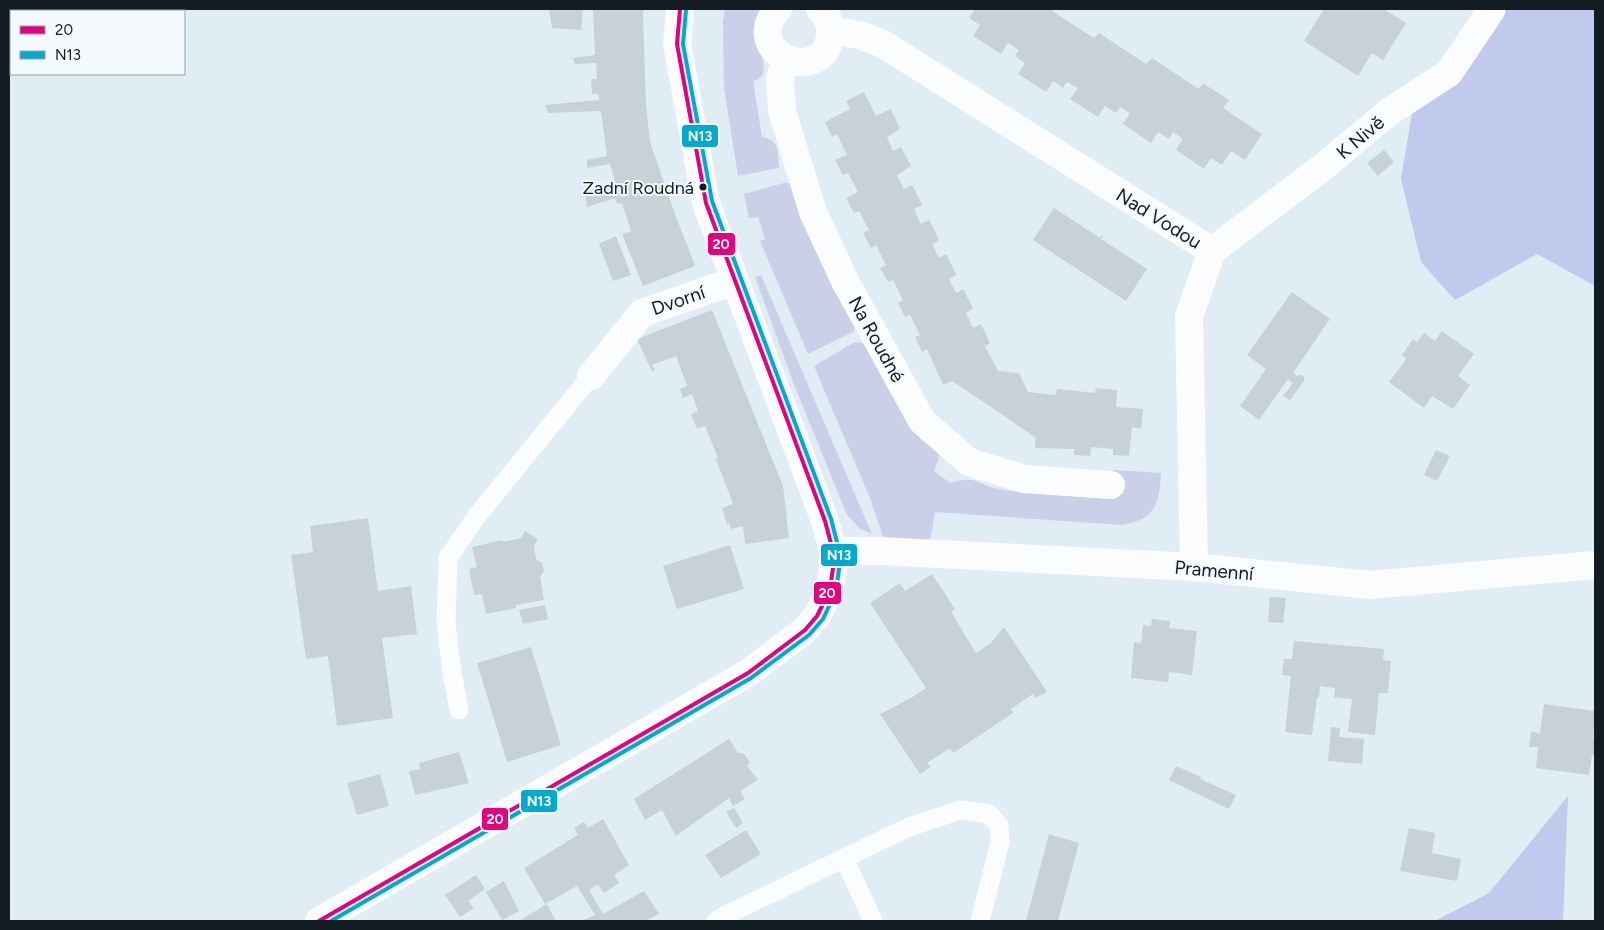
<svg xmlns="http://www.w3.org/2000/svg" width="1604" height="930" viewBox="0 0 1604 930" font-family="Figtree,sans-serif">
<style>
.green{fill:#c9d0e7}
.forest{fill:#c1c9ec}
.building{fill:#c6d2d7}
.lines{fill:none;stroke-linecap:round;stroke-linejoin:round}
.service{stroke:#fafcfe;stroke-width:19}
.minor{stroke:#fafcfe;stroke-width:28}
.tertiary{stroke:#fafcfe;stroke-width:28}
.bus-1-casing{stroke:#f3f9fd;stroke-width:8}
.bus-2-casing{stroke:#f3f9fd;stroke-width:8}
.bus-1{stroke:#e5007d;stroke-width:4}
.bus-2{stroke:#00a9ce;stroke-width:4}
.bus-dot{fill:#121d23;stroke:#f3f9fd;stroke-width:2}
.labels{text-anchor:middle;stroke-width:4;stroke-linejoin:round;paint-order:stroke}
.bus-label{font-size:18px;fill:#121d23;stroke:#f3f9fd;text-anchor:end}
.street-label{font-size:19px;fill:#121d23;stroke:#f3f9fd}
.line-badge{stroke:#f3f9fd;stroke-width:2}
.badge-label{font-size:14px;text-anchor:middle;font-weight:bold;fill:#fff}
</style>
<rect width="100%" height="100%" fill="#e0edf5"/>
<g class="green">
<path d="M725,9H762C758,19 756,29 758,40C759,49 769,70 760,78C758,80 755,80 753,81L762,137C780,140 778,153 779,168L738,176L724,88L723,22Z"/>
<path d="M784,183H791L857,325L853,332L808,354L760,241L765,239L758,217L749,218L744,194Z"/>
<path d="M761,275L872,534L859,528L847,515L793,382L755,277Z"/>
<path d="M855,342L868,344L910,424L922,441L930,438L940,453L938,461L934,471L950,483L962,480H973L993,488L1018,492L1110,499L1113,470L1161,473C1160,490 1159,511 1142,519C1136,522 1128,523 1122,525L935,512L930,542L884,539L870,498L814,366Z"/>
</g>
<g class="forest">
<path d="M1478,9H1595V286L1537,254L1455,300L1421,262L1401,179L1412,113Z"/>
<path d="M1568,796L1563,921H1435L1489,893Z"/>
</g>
<g class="building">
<path d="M549,9H583L581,30L552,28Z"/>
<path d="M593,9H644L643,14L646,105L650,142L675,214L695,266L643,286L622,234L631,231L622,203L617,204L615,198L587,207L585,193L616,184L610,164L587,168V160L607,156L601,111L548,113L545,105L599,100V94H592L591,79H597L596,63L575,64L573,58L595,55Z"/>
<path d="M975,9H1049L1094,38L1099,33L1146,64L1152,58L1199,89L1202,84L1203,85L1204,84L1229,100L1223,108L1262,134L1245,160L1231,151L1222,165L1211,158L1204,169L1176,150L1183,139L1173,132L1169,139L1158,132L1151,143L1123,124L1130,113L1120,107L1116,113L1105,106L1098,117L1070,99L1078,88L1067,82L1063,88L1053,81L1046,92L1018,74L1025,63L1015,56L1019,50L1008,43L1001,54L973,36L980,25L969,18Z"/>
<path d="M1324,9H1384L1406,23L1383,60L1372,53L1358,76L1304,41Z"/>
<path d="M864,92L876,116L891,109L900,129L887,137L893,151L901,147L911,166L897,175L904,189L912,185L922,204L921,206L914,209L921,224L929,220L939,239L938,241L932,244L939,258L946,254L956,274V275L949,279L956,293L963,289L973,308L966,313L973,328L981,324L990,343L985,346L998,371L1019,373L1028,392L1056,395L1057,389L1095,393L1096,388L1117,390L1116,407L1143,409L1141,429L1132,427L1129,456L1113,455V449L1091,447L1090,456L1074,455V449L1035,448L1036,438L994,409L952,381L943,385L927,349L922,352L915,337L920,335L910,315L905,317L898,303L903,300L893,280L888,282L880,268L886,265L876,245L871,248L863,233L869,230L859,211L854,213L846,198L858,192L848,173L843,175L835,160L847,155L837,134L832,137L825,122L850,109L846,101Z"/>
<path d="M1384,150L1394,162L1378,176L1367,163Z"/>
<path d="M1054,208L1100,238L1102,235L1103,236L1101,239L1147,269L1126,301L1033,240Z"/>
<path d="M616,236L631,275L613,281L599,244Z"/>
<path d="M1292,292L1330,319L1293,373L1297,376L1299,375H1302L1304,377V381L1290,400L1283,396L1293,383L1288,379L1259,420L1240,406L1266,369L1247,355Z"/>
<path d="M712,310L783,486L789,538L745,544L743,526L731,529L729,523L727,524L722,508L733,504L716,459L718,458L708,433L705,426L697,429L691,414L698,411L692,394L683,398L680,389L687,386L676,356L652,365L655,370L652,372L637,339Z"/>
<path d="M1442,331L1474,354L1458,376L1470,385L1453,409L1432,396L1424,408L1389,382L1405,361L1406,358L1402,355L1413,339L1417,342L1424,333L1435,341Z"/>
<path d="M1436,450L1450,456L1437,481L1424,475Z"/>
<path d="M368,518L378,591L411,586L417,634L382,638L393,718L337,726L328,656L306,659L291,555L313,552L310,526Z"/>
<path d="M525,531L538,539L534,546L536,559L542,563L544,571L540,577L544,600L516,605V608L486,614L482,594L474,595L469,569L477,567L472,547L503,540V542L521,538Z"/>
<path d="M730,545L744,589L677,609L663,566Z"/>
<path d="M932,574L955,609L951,612L976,653L990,644L1004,627L1047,692L1035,698L1033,694L1011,709L1013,713L953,753L950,748L927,763L931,767L920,774L880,714L911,698L926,688L870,603L900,583L905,591Z"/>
<path d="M1270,597L1286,598L1283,623L1268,622Z"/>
<path d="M545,605L548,619L523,624L519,610Z"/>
<path d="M1152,619L1170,621L1169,628L1197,631L1192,675L1169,672L1168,682L1131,678L1134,642L1141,643L1143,625L1151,626Z"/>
<path d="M1294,641L1384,649L1383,660L1391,661L1388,693H1379L1375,735L1348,732L1352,699L1334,697L1335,688L1320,686L1319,697H1317L1312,735L1285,732L1291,676L1282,675L1284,659H1292Z"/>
<path d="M531,647L561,745L507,762L477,663Z"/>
<path d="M1544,704L1595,711L1593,738L1595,739V755H1592L1589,775L1536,768L1538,747H1529L1531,732L1540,733Z"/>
<path d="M1331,727L1340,728L1339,737L1364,739L1362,764L1328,761Z"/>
<path d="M729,739L738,753H743L750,762L747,766L758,780L740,791L745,799L733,806L729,798L676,836L662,810L645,820L634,799Z"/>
<path d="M459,752L469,783L415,795L409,771L420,769L419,763Z"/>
<path d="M1176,766L1201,777L1200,779L1236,795L1229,809L1169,780Z"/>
<path d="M380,774L389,806L357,815L347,783Z"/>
<path d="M734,808L743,823L736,828L726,812Z"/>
<path d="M603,819L629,865L614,875L619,883L604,893L598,884L589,890L603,914L644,891L659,914L645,921H582L595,915L577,886L545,904L524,868L578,835L574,828L584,822L588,828Z"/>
<path d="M1409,828L1435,833L1432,853L1461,859L1457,881L1400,871Z"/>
<path d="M746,830L761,854L721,878L705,855Z"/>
<path d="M1049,834L1079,843L1058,921H1026Z"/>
<path d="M476,875L485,889L468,901L474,908L460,917L445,895Z"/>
<path d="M504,881L519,911L502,920L486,892Z"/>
<path d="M547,904L556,921H519Z"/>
</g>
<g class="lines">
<g class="service">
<path d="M459,710L452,672L446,624L448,558L476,517L591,376"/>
<path d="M844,858L873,921"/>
<path d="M716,921L724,916L909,827L960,810L989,814L999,825L1000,842L980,921"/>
</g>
<g class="minor">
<path d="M778,9C739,53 822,87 830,37C831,26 828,16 820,9"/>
<path d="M830,30L860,35L883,44L1212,251"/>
<path d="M785,59L780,80L782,111L813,212L845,281L922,421L969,462L1024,479L1111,485"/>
<path d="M1212,251L1323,167L1389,112L1449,73L1492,9"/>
<path d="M591,376L642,313L734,281"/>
<path d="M833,551H879L1194,567L1370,585L1595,565"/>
<path d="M1194,567L1189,316L1212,251"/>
</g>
<path class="tertiary" d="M319,921L748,673L805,630L817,616L825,600L831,582L833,568V551L825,521L706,203L677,44L680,9"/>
<defs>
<path id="bus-1" d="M319,921L748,673L805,630L817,616L825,600L831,582L833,568V551L825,521L706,203L677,44L680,9"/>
<path id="bus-2" d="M331,921L751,678L809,635L823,619L831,602L837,584L839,569V550L831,519L712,201L683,44L686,10"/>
</defs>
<use href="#bus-1" class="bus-1-casing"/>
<use href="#bus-2" class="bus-2-casing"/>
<use href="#bus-1" class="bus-1"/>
<use href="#bus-2" class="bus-2"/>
</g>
<circle class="bus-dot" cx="703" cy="187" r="4.5"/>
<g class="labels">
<g class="bus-label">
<text x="694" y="194">Zadní Roudná</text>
</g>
<g class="street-label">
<text transform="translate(1360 137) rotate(-40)" y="7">K Nivě</text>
<text transform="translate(1159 218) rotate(32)" y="7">Nad Vodou</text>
<text transform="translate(678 300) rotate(-19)" y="7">Dvorní</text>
<text transform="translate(877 339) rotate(61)" y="7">Na Roudné</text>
<text transform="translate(1214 570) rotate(5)" y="7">Pramenní</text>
</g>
</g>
<g class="line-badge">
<rect x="681" y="124" width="38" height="24" rx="5" fill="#00a9ce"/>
<rect x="707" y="232" width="29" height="24" rx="5" fill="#e5007d"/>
<rect x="820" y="543" width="38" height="24" rx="5" fill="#00a9ce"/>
<rect x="813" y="581" width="29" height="24" rx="5" fill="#e5007d"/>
<rect x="520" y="789" width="38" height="24" rx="5" fill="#00a9ce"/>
<rect x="481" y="807" width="28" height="24" rx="5" fill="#e5007d"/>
</g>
<g class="badge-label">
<text x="700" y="141">N13</text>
<text x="721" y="249">20</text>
<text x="839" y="560">N13</text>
<text x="827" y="598">20</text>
<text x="539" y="806">N13</text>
<text x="495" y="824">20</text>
</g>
<rect width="1604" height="930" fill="none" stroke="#121d23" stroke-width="20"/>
<rect x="10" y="10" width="175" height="65" fill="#f3f9fd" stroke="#99a1a6"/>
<rect x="20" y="26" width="25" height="8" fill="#e5007d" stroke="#99a1a6"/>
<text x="55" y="35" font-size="15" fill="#121d23">20</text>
<rect x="20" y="51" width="25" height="8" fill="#00a9ce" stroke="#99a1a6"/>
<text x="55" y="60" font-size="15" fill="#121d23">N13</text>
</svg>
